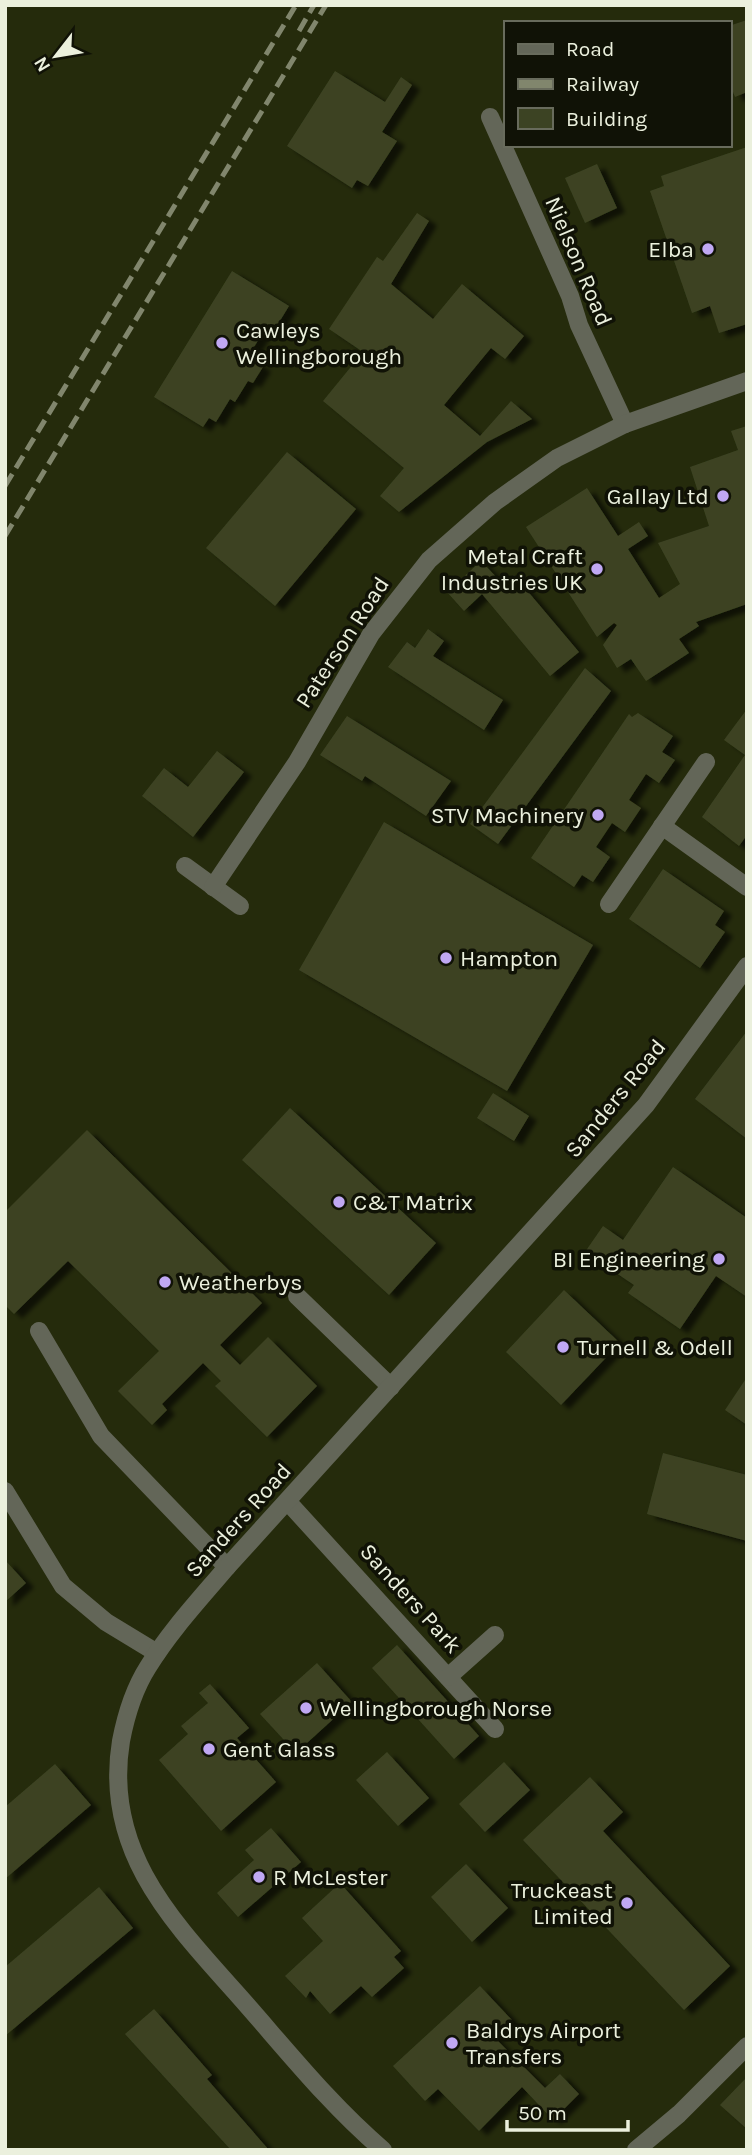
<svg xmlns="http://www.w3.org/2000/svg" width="752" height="2155" viewBox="0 0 752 2155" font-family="Karla,sans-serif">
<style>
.building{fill:#3c4323;filter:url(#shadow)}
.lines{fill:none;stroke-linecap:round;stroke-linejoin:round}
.minor{stroke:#636658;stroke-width:18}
.rail{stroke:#81866d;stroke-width:5;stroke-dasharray:14 7;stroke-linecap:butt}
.poi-dot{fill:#c0a8f3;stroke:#101206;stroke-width:2.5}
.labels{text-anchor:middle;stroke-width:7;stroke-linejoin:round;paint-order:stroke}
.poi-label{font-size:23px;fill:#ebf0dd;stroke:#101206;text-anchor:start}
.street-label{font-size:23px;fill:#ebf0dd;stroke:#101206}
</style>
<defs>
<filter id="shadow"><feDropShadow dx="8" dy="4.5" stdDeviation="2" flood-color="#0009"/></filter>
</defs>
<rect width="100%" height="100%" fill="#252b0c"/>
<g class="building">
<path d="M747,20V92L735,97L729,82V26Z"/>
<path d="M335,71L385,102L401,77L412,85L382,132L397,141L368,186L357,180L352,188L287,146Z"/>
<path d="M747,147V324L719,333L710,306L692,313L650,191L664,186L661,176Z"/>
<path d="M597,164L617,208L585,223L565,178Z"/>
<path d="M417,213L429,221L391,284L433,319L462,284L524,336L505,359L491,348L444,405L480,436L511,401L532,419L487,442L399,512L380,496L404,468L323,401L363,352L329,329L377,257L383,261Z"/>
<path d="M232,271L289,306L275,329L268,324L248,357L263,367L253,383L248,381L235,402L230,399L216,422L209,418L203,427L154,397Z"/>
<path d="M747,426V604L696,622L699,626L679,639L689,653L646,681L631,659L617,668L603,645L617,625L614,623L597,637L526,527L587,488L618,536L639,522L648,536L628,549L659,598L680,584L658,543L709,526L690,467L738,450L731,431Z"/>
<path d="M287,452L356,509L275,606L206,548Z"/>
<path d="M481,561L503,584L514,575L579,652L550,676L482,594L464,611L447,592Z"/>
<path d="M428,629L444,641L433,656L503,700L484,730L388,667L407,642L415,648Z"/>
<path d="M585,668L611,691L498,844L470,824Z"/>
<path d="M747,709V835L739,846L702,817L745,755L724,740Z"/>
<path d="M638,713L673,736L662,752L675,760L659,783L646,774L629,800L641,808L625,832L612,823L596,847L610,857L593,882L582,875L574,887L531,858L629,714L632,717Z"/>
<path d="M347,716L451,781L426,816L365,776L362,781L320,755Z"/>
<path d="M217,751L244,772L193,837L142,796L164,768L188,787Z"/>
<path d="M384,822L593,945L507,1091L299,970Z"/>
<path d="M663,869L724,911L715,925L725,932L700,968L629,919Z"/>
<path d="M747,1031V1139L695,1099Z"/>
<path d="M493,1093L529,1116L514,1141L477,1118Z"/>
<path d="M290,1108L436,1243L389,1295L242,1160Z"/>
<path d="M87,1130L262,1303L220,1345L240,1365L268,1337L317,1386L267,1437L215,1386L221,1381L203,1363L162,1404L167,1410L152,1425L118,1391L159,1351L68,1261L14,1314L5,1305V1212Z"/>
<path d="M673,1167L747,1218V1297L716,1276L680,1329L628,1293L634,1285L585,1252L603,1226L623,1240Z"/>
<path d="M564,1290L620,1343L561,1405L506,1352Z"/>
<path d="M747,1377V1425L725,1410Z"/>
<path d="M663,1453L747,1475V1541L647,1514Z"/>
<path d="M5,1560L26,1583L5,1602Z"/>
<path d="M397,1645L479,1736L454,1759L372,1668Z"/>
<path d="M317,1663L352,1702L296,1753L260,1714Z"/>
<path d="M210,1684L249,1728L237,1738L276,1782L221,1831L159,1760L188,1734L181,1726L208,1703L199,1693Z"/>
<path d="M387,1752L429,1798L398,1826L356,1780Z"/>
<path d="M504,1762L530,1790L485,1832L459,1804Z"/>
<path d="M55,1764L91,1805L5,1879V1807Z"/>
<path d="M590,1777L623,1812L603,1831L730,1966L684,2010L523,1840Z"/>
<path d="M271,1828L301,1862L238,1917L217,1893L254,1860L245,1850Z"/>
<path d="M466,1864L508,1908L472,1942L431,1897Z"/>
<path d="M340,1883L401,1951L394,1957L404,1968L372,1997L361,1986L330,2014L310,1991L306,1998L285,1976L323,1941L302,1918Z"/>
<path d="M99,1887L133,1928L5,2036V1967Z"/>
<path d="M480,1986L512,2020L494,2037L545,2088L560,2074L579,2094L553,2120L522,2087L479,2131L438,2089L425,2101L393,2066Z"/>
<path d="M154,2009L212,2075L207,2079L269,2150H231L125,2034Z"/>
<path d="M747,2077V2129L720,2105Z"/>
</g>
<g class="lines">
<g class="minor">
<path d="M490,117L570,296L579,325L625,424"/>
<path d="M662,826L747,887"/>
<path d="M185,866L240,906"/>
<path d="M213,887L297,762L371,634L429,560L495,502L557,458L625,424L747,381"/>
<path d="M609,904L706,762"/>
<path d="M297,1296L391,1387"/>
<path d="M39,1331L101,1436L227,1567"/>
<path d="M5,1491L63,1586L106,1622L157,1653"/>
<path d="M288,1502L495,1729"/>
<path d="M448,1677L495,1635"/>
<path d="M383,2150C329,2104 285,2048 238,1995C171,1920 103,1850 121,1741C126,1715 134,1689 148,1667C170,1631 200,1599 227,1567L646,1105L747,966"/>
<path d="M636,2150L679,2114L747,2046"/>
</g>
<g class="rail">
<path d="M299,31L314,5"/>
<path d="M5,486L296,5"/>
<path d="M5,536L326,5"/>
</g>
</g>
<g class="poi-dot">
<circle cx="708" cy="249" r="7"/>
<circle cx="222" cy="343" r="7"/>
<circle cx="723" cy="496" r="7"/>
<circle cx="597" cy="569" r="7"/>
<circle cx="598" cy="815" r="7"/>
<circle cx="446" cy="958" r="7"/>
<circle cx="339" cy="1202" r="7"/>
<circle cx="719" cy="1259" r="7"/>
<circle cx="165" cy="1282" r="7"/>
<circle cx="563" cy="1347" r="7"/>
<circle cx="306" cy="1708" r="7"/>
<circle cx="209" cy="1749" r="7"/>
<circle cx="259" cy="1877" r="7"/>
<circle cx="627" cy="1903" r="7"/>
<circle cx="452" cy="2043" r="7"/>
</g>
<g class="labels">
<g class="poi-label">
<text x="694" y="257" text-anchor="end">Elba</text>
<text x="236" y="338">Cawleys<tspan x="236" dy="26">Wellingborough</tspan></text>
<text x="709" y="504" text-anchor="end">Gallay Ltd</text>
<text x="583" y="564" text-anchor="end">Metal Craft<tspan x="583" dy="26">Industries UK</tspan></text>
<text x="584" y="823" text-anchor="end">STV Machinery</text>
<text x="460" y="966">Hampton</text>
<text x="353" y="1210">C&amp;T Matrix</text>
<text x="705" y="1267" text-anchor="end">BI Engineering</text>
<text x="179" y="1290">Weatherbys</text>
<text x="577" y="1355">Turnell &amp; Odell</text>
<text x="320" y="1716">Wellingborough Norse</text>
<text x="223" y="1757">Gent Glass</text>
<text x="273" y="1885">R McLester</text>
<text x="613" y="1898" text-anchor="end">Truckeast<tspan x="613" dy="26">Limited</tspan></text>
<text x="466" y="2038">Baldrys Airport<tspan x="466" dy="26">Transfers</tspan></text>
</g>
<g class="street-label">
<text transform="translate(579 261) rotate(67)" y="8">Nielson Road</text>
<text transform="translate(342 642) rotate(-57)" y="8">Paterson Road</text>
<text transform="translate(615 1098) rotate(-51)" y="8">Sanders Road</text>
<text transform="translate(238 1520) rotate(-48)" y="8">Sanders Road</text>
<text transform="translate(411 1598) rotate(48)" y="8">Sanders Park</text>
</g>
</g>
<rect width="752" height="2155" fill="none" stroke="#ebf0dd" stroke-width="14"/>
<rect x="504" y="21" width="228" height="126" fill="#101206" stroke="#686b5c" stroke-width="2"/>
<rect x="518" y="44" width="35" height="10" fill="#636658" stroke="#686b5c" stroke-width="2"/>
<text x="566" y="56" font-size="21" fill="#ebf0dd">Road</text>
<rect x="518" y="79" width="35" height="10" fill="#81866d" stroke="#686b5c" stroke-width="2"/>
<text x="566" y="91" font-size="21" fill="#ebf0dd">Railway</text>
<rect x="518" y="108" width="35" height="21" fill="#3c4323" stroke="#686b5c" stroke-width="2"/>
<text x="566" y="126" font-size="21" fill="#ebf0dd">Building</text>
<g transform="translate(56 56) rotate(239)" stroke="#101206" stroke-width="5" paint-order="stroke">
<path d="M0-5L12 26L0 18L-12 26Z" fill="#ebf0dd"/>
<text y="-10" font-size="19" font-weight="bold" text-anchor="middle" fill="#ebf0dd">N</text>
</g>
<path d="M507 2120v10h121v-10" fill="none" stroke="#ebf0dd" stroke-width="3.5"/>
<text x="518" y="2120" font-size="21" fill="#ebf0dd" stroke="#101206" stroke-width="5" paint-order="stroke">50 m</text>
</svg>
